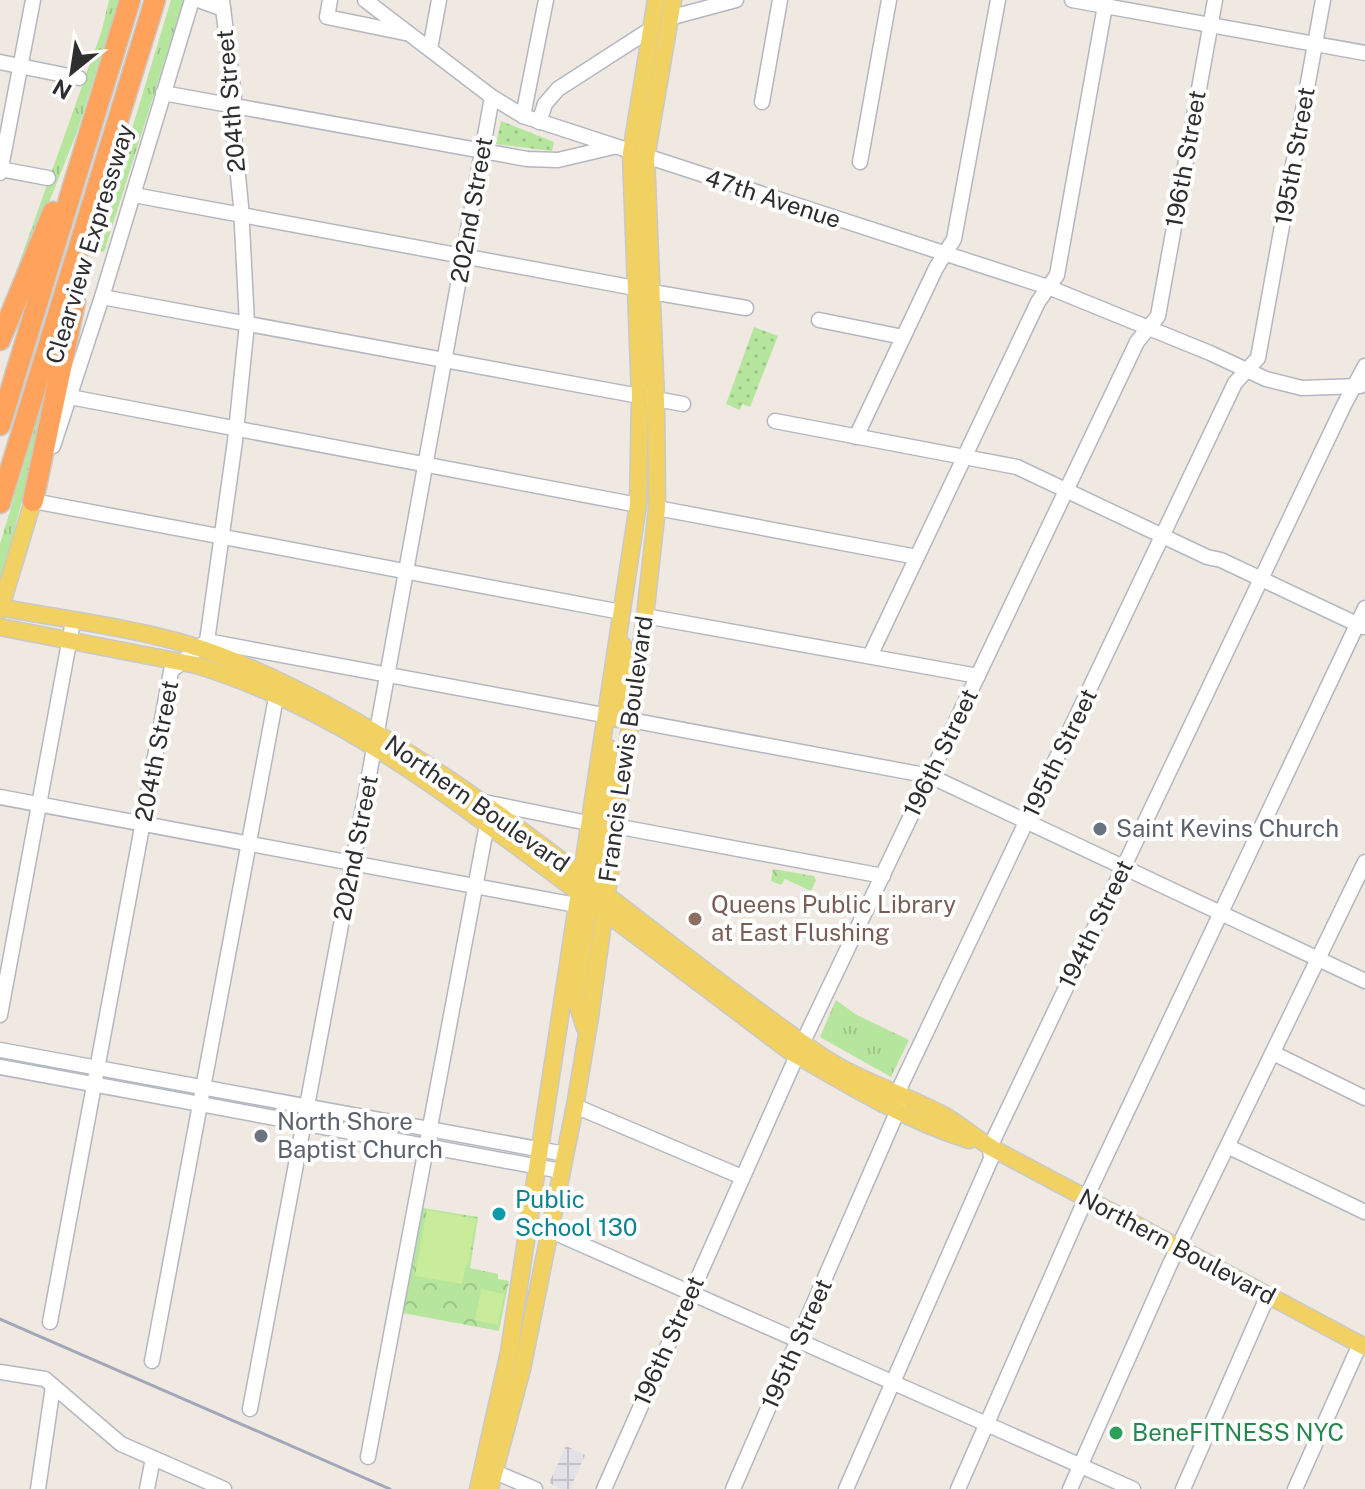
<svg xmlns="http://www.w3.org/2000/svg" width="1365" height="1489" viewBox="0 0 1365 1489" font-family="'Public Sans',sans-serif">
<style>
.industrial{fill:url(#industrial-grid)}
.grass{fill:url(#grass-tufts)}
.forest{fill:url(#forest-crowns)}
.garden{fill:url(#garden-dots)}
.pitch{fill:#c9ec9a}
.lines{fill:none;stroke-linecap:round;stroke-linejoin:round}
.minor-casing{stroke:#b4b7c1;stroke-width:17}
.major-casing{stroke:#c9c9c9;stroke-width:19}
.highway-casing{stroke:#c9c9c9;stroke-width:23}
.minor{stroke:#fff;stroke-width:14}
.major{stroke:#f2d163;stroke-width:16}
.highway{stroke:#ffa35c;stroke-width:20}
.rail{stroke:#a3a6b8;stroke-width:3}
.worship-dot{fill:#6b7280;stroke:#fff;stroke-width:3}
.education-dot{fill:#8d6e63;stroke:#fff;stroke-width:3}
.culture-dot{fill:#0f9aa8;stroke:#fff;stroke-width:3}
.leisure-dot{fill:#2e9e5b;stroke:#fff;stroke-width:3}
.labels{text-anchor:middle;stroke-width:8;stroke-linejoin:round;paint-order:stroke}
.street-label{font-size:24px;fill:#2e2e2e;stroke:#fff}
.worship-label{font-size:24px;fill:#5b616d;stroke:#fff;text-anchor:start}
.education-label{font-size:24px;fill:#785e54;stroke:#fff;text-anchor:start}
.culture-label{font-size:24px;fill:#0d838f;stroke:#fff;text-anchor:start}
.leisure-label{font-size:24px;fill:#27864d;stroke:#fff;text-anchor:start}
</style>
<defs>
<pattern id="industrial-grid" width="8" height="8" patternUnits="userSpaceOnUse" patternTransform="scale(2)"><rect width="8" height="8" fill="#e3e1e8"/><path d="M0 4h8M4 0v8" fill="none" stroke="#c3c1c7"/></pattern>
<pattern id="grass-tufts" width="24" height="20" patternUnits="userSpaceOnUse" patternTransform="scale(2)"><rect width="24" height="20" fill="#b6e59e"/><path d="M3 7l-1-3M5 7V3M7 7l1-3M15 17l-1-3M17 17v-4M19 17l1-3" fill="none" stroke="#9dc588"/></pattern>
<pattern id="forest-crowns" width="20" height="18" patternUnits="userSpaceOnUse" patternTransform="scale(2)"><rect width="20" height="18" fill="#b6e59e"/><path d="M2 6a3 3 0 1 1 6 0M12 15a3 3 0 1 1 6 0" fill="none" stroke="#9dc588"/></pattern>
<pattern id="garden-dots" width="8" height="8" patternUnits="userSpaceOnUse" patternTransform="scale(2)"><rect width="8" height="8" fill="#b6e59e"/><path d="M2 2h.1M6 6h.1" fill="none" stroke="#9dc588" stroke-width="1.8" stroke-linecap="round"/></pattern>
</defs>
<rect width="100%" height="100%" fill="#efe9e1"/>
<path class="industrial" d="M566,1446L585,1455L570,1489H562L549,1483Z"/>
<g class="grass">
<path d="M109,0H119L77,132L21,273L16,272L102,30Z"/>
<path d="M171,0H184L104,252L97,250L89,257L118,175Z"/>
<path d="M50,377L40,433L0,584V544Z"/>
<path d="M836,1000L855,1014L909,1040L891,1077L820,1037Z"/>
</g>
<g class="forest">
<path d="M773,869L814,876L816,880L811,891L785,879L781,885L771,881Z"/>
<path d="M423,1208L478,1217L470,1268L498,1274V1279L509,1281L499,1331L403,1313Z"/>
</g>
<g class="garden">
<path d="M501,121L554,142L552,151L496,144Z"/>
<path d="M754,327L778,336L750,407L742,404L740,410L726,404Z"/>
</g>
<g class="pitch">
<path d="M427,1210L476,1219L468,1265H466L462,1284L415,1276Z"/>
<path d="M481,1289L504,1294L498,1325L475,1320Z"/>
</g>
<g class="lines">
<defs>
<g id="minor">
<path d="M198,0L223,9"/>
<path d="M330,0L327,17L405,33"/>
<path d="M365,0L492,97L523,116L1048,287L1210,353L1266,379L1302,388L1360,386"/>
<path d="M1072,0L1365,53"/>
<path d="M669,18L736,0"/>
<path d="M430,49L439,0"/>
<path d="M0,62L79,78"/>
<path d="M163,93L527,159L558,160L613,147"/>
<path d="M762,102L780,0"/>
<path d="M523,116L546,0"/>
<path d="M539,122L545,104L558,89L651,29"/>
<path d="M860,162L889,0"/>
<path d="M0,169L48,178"/>
<path d="M0,173L33,0"/>
<path d="M134,195L635,288"/>
<path d="M652,292L746,308"/>
<path d="M102,297L683,404"/>
<path d="M819,320L903,337"/>
<path d="M70,397L638,505"/>
<path d="M775,421L1017,467L1207,557L1221,560L1363,627"/>
<path d="M856,437L936,268L954,239L998,0"/>
<path d="M53,446L102,297L192,0"/>
<path d="M36,492L33,501L621,612"/>
<path d="M657,508L917,557"/>
<path d="M645,616L978,676"/>
<path d="M207,641L930,776L1365,981"/>
<path d="M870,656L1038,302L1057,275L1106,0"/>
<path d="M0,797L576,905"/>
<path d="M479,801L588,823"/>
<path d="M615,826L883,876"/>
<path d="M0,1015L73,621"/>
<path d="M0,1050L565,1154"/>
<path d="M1273,1053L1365,1098"/>
<path d="M0,1067L561,1171"/>
<path d="M575,1106L742,1177"/>
<path d="M1229,1147L1365,1212"/>
<path d="M549,1230L1133,1489"/>
<path d="M50,1322L171,671L207,641L235,441L247,324L241,206L232,115L234,96L222,0"/>
<path d="M152,1361L278,687"/>
<path d="M0,1372L45,1379L121,1444L224,1489"/>
<path d="M250,1409L366,792L492,97"/>
<path d="M368,1457L487,824"/>
<path d="M495,1472L535,1489"/>
<path d="M38,1489L53,1386"/>
<path d="M147,1489L153,1458"/>
<path d="M604,1489L803,1042L1137,342L1158,316L1215,0"/>
<path d="M733,1489L898,1110L901,1085L1235,383L1258,358L1323,0"/>
<path d="M846,1489L991,1159L990,1147L1344,405L1365,366"/>
<path d="M958,1489L1086,1198L1365,608"/>
<path d="M1070,1489L1170,1264L1365,862"/>
<path d="M1183,1489L1268,1295"/>
<path d="M1295,1489L1360,1344"/>
</g>
<g id="major">
<path d="M0,607C71,621 157,630 224,657C448,746 624,920 820,1055C858,1081 905,1094 945,1116C960,1125 975,1137 990,1147L1365,1347"/>
<path d="M0,610L33,501"/>
<path d="M0,627L196,665C334,707 437,787 550,871C630,931 709,990 788,1050C846,1084 905,1120 969,1140"/>
<path d="M617,719L624,666L623,645"/>
<path d="M609,748L608,758L612,801"/>
<path d="M593,892L603,818L598,793"/>
<path d="M585,1028L576,1000L590,894"/>
<path d="M478,1489L509,1352L638,505L640,397L631,153L656,0"/>
<path d="M490,1489L522,1369L575,1106L590,1017L645,616L657,508L656,400L646,158L673,0"/>
</g>
<g id="highway">
<path d="M0,340L53,212"/>
<path d="M0,425L130,0"/>
<path d="M33,501L75,302"/>
<path d="M0,503L155,0"/>
</g>
</defs>
<use href="#minor" class="minor-casing"/>
<use href="#major" class="major-casing"/>
<use href="#highway" class="highway-casing"/>
<use href="#minor" class="minor"/>
<use href="#major" class="major"/>
<use href="#highway" class="highway"/>
<path class="rail" d="M0,1319L390,1489"/>
</g>
<g class="worship-dot">
<circle cx="1100" cy="829" r="8"/>
<circle cx="261" cy="1136" r="8"/>
</g>
<circle class="education-dot" cx="695" cy="919" r="8"/>
<circle class="culture-dot" cx="499" cy="1214" r="8"/>
<circle class="leisure-dot" cx="1116" cy="1433" r="8"/>
<g class="labels">
<g class="street-label">
<text transform="translate(231 101) rotate(-95)" y="8">204th Street</text>
<text transform="translate(1295 156) rotate(-80)" y="8">195th Street</text>
<text transform="translate(1186 159) rotate(-80)" y="8">196th Street</text>
<text transform="translate(773 199) rotate(18)" y="8">47th Avenue</text>
<text transform="translate(472 210) rotate(-80)" y="8">202nd Street</text>
<text transform="translate(90 244) rotate(-73)" y="8">Clearview Expressway</text>
<text transform="translate(626 749) rotate(-82)" y="8">Francis Lewis Boulevard</text>
<text transform="translate(157 751) rotate(-79)" y="8">204th Street</text>
<text transform="translate(941 753) rotate(-64)" y="8">196th Street</text>
<text transform="translate(1060 753) rotate(-64)" y="8">195th Street</text>
<text transform="translate(477 804) rotate(35)" y="8">Northern Boulevard</text>
<text transform="translate(356 848) rotate(-79)" y="8">202nd Street</text>
<text transform="translate(1096 924) rotate(-64)" y="8">194th Street</text>
<text transform="translate(1177 1247) rotate(28)" y="8">Northern Boulevard</text>
<text transform="translate(669 1341) rotate(-66)" y="8">196th Street</text>
<text transform="translate(797 1344) rotate(-66)" y="8">195th Street</text>
</g>
<g class="worship-label">
<text x="1116" y="837">Saint Kevins Church</text>
<text x="277" y="1130">North Shore<tspan x="277" dy="28">Baptist Church</tspan></text>
</g>
<g class="education-label">
<text x="711" y="913">Queens Public Library<tspan x="711" dy="28">at East Flushing</tspan></text>
</g>
<g class="culture-label">
<text x="515" y="1208">Public<tspan x="515" dy="28">School 130</tspan></text>
</g>
<g class="leisure-label">
<text x="1132" y="1441">BeneFITNESS NYC</text>
</g>
</g>
<g transform="translate(72 72) rotate(210)" stroke="#ffffff" stroke-width="6" paint-order="stroke">
<path d="M0-6L14 30L0 20L-14 30Z" fill="#2e2e2e"/>
<text y="-12" font-size="22" font-weight="bold" text-anchor="middle" fill="#2e2e2e">N</text>
</g>
</svg>
